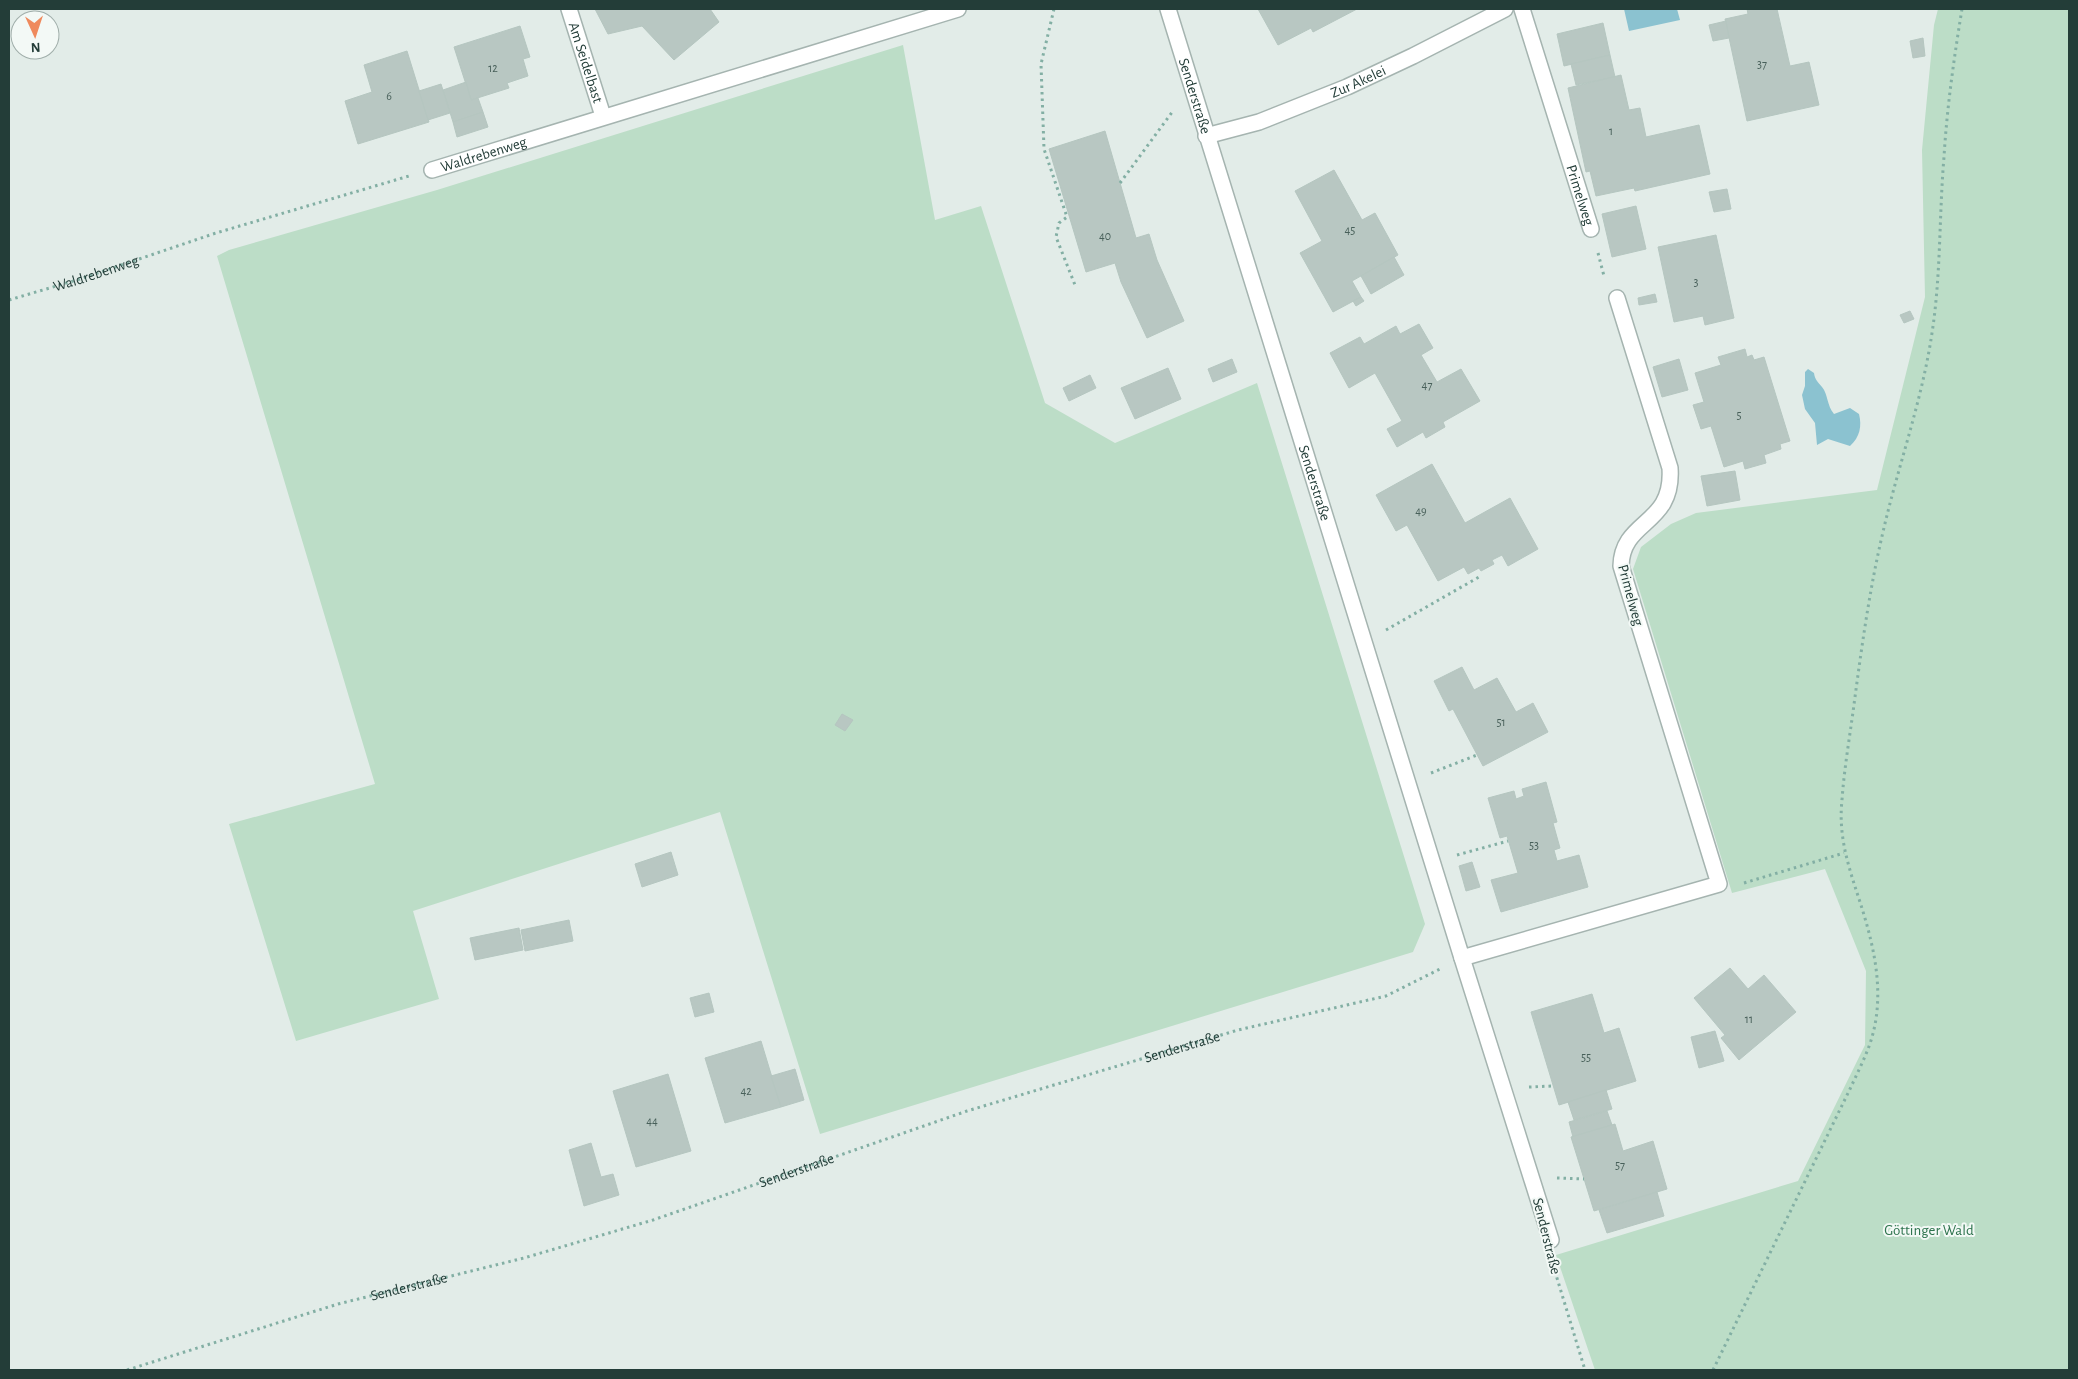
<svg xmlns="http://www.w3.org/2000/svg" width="2078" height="1379" viewBox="0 0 2078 1379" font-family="'Alegreya Sans',sans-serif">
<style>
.green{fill:#bcddc7}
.water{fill:#8bc2d0}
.building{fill:#b8c7c2;stroke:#b5c6c0}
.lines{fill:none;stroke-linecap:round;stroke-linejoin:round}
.street-casing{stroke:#a5b4b0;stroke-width:18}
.path{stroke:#83afa4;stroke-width:3;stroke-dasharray:2.5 4;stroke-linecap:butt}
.street{stroke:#fff;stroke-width:15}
.labels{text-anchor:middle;stroke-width:4;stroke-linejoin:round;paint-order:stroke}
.number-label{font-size:12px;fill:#48605a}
.street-label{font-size:15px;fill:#233d38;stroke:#f3f9f6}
.park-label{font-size:15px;fill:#2d734d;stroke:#f3f9f6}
</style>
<rect width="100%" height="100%" fill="#e2ece8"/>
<g class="green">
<path d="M1938,9H2069V1370H1595L1556,1255L1798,1181L1865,1045L1866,971L1825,869L1732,893L1633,569L1641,547L1671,524L1696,513L1877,490L1925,297L1922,150L1934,25Z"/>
<path d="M903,45L935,220L981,206L1045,403L1115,443L1257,383L1425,924L1413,952L820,1134L720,812L413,911L439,999L296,1041L229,824L375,784L217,256L229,250L437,190Z"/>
</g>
<g class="water">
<path d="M1624,9H1677L1680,20L1629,31Z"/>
<path d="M1808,369L1814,373C1815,380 1818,382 1822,387C1828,394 1827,406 1834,414L1850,408L1859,414C1862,426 1860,437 1850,446L1828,439L1817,445L1815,423L1805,409L1802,395L1805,386V372Z"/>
</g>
<g class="building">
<path d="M595,9H710L719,22L674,60L642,26L608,34Z"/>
<path d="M1258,9H1357L1313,32L1311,28L1278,45Z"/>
<path d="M1747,9H1777L1790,66L1809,62L1819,105L1747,121L1725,19L1748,14Z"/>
<path d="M1726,21L1729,38L1713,41L1709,25Z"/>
<path d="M1603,23L1610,55L1564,66L1557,34Z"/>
<path d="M520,26L530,57L523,59L528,76L507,83L509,88L471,100L454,47Z"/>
<path d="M1923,38L1925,56L1913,58L1910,41Z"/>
<path d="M407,51L429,122L358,144L345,101L372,92L364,65Z"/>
<path d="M1610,55L1615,77L1576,85L1571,64Z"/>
<path d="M1621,75L1629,110L1640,108L1646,137L1699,125L1710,174L1635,191L1634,188L1596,196L1590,171L1586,172L1568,88Z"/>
<path d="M466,82L471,100L478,98L483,112L453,122L443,90Z"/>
<path d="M441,84L450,113L428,120L419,91Z"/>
<path d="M483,112L488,127L457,137L453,122Z"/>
<path d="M1105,131L1136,238L1149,234L1157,260L1184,321L1147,338L1121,282L1115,263L1086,272L1049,149Z"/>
<path d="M1334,170L1362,220L1375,213L1398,255L1352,281L1361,297L1333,312L1300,253L1322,241L1295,191Z"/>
<path d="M1727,189L1731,209L1714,212L1709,192Z"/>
<path d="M1636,206L1646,249L1612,257L1602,214Z"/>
<path d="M1716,235L1734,318L1705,325L1703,316L1674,322L1658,247Z"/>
<path d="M1394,257L1404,275L1371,294L1361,276Z"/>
<path d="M1655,294L1657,302L1639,305L1638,298Z"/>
<path d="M1361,297L1364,301L1356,306L1353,301Z"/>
<path d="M1910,311L1914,319L1904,323L1900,315Z"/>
<path d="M1419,324L1433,348L1421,355L1437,382L1461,369L1480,401L1443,422L1445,427L1426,438L1423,432L1397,447L1387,429L1402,421L1375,373L1349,388L1330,353L1360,337L1364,344L1396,326L1400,334Z"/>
<path d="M1745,349L1747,357L1752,355L1754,360L1764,357L1790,441L1780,444L1781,449L1764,455L1766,463L1745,469L1743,461L1724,467L1711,426L1701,429L1693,405L1704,402L1695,373L1721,365L1718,357Z"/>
<path d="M1232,359L1237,372L1213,382L1208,369Z"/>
<path d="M1679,359L1688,390L1662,397L1653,367Z"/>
<path d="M1168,368L1181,399L1135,419L1121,388Z"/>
<path d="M1090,375L1096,388L1069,401L1063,388Z"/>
<path d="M1432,464L1465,523L1510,498L1538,549L1508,566L1502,555L1492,560L1494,564L1481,571L1479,568L1468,574L1464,567L1438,581L1407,525L1396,531L1376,495Z"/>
<path d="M1735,471L1740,500L1707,506L1701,476Z"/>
<path d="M1462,667L1474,690L1497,678L1516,712L1533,703L1548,732L1483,766L1453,709L1449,711L1434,681Z"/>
<path d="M842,714L853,720L845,731L835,725Z"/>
<path d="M1546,782L1557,822L1553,823L1560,848L1554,850L1557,861L1579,855L1588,887L1501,912L1491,880L1518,873L1507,836L1500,838L1488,798L1514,791L1516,799L1524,796L1522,789Z"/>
<path d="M671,852L678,875L642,887L635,864Z"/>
<path d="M1472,862L1480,887L1466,891L1459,866Z"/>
<path d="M569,920L573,941L525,951L521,930Z"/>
<path d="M519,928L523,950L475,960L470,938Z"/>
<path d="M1730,968L1748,989L1764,975L1796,1012L1739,1060L1721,1038L1725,1035L1694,998Z"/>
<path d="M709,993L714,1012L695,1017L690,998Z"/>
<path d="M1592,994L1604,1033L1619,1028L1636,1081L1559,1105L1531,1012Z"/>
<path d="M1715,1031L1724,1061L1699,1068L1691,1037Z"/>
<path d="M761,1041L781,1107L725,1123L705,1058Z"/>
<path d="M795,1069L804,1100L781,1107L771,1076Z"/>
<path d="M668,1074L691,1151L636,1167L613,1091Z"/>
<path d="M1606,1090L1612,1109L1574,1120L1568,1102Z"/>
<path d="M1607,1111L1612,1125L1573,1137L1569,1122Z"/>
<path d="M1615,1124L1623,1151L1653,1141L1667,1189L1594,1211L1571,1137Z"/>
<path d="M591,1143L601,1177L613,1174L619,1195L584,1206L569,1150Z"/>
<path d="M1657,1192L1664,1216L1607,1233L1599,1210Z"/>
</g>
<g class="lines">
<defs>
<g id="street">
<path id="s3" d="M569,9L603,116"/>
<path id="s4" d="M1168,9L1462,958L1551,1240"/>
<path id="s5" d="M1522,9L1591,229"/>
<path id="s6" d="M1206,136L1259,122L1347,87L1413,56L1505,9"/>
<path id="s7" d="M432,170L958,9"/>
<path d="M1462,958L1719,884L1621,566C1622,519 1674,526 1670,468L1617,298"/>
</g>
</defs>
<use href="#street" class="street-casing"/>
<g class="path">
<path d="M1054,9L1041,64L1044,149L1067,217L1059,223L1056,237L1075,285"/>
<path d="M1120,183L1173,111"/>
<path d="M1598,253L1604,276"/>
<path id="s1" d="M9,300L80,279L216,233L409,176"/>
<path d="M1386,630L1479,577"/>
<path d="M1431,773L1477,755"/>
<path d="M1457,855L1508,841"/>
<path d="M1744,883L1844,853"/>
<path d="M1529,1087L1553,1086"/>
<path d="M1557,1178L1584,1179"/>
<path d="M1553,1265L1585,1370"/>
<path id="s2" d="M127,1370L338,1304L524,1258L653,1220L967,1111L1238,1030L1386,996L1440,969"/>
<path d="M1713,1370L1850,1089C1856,1076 1863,1062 1868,1049C1887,1000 1875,949 1860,902C1849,868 1838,837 1842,800C1844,771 1849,741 1853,712C1861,652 1869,591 1883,532C1898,466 1922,401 1932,333C1941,275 1939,216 1944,157C1947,107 1954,58 1962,9"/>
</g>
<use href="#street" class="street"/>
</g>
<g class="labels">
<g class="number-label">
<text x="1762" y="68">37</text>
<text x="493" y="72">12</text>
<text x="389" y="100">6</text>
<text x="1611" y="135">1</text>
<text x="1350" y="234">45</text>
<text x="1105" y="240">40</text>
<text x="1696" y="286">3</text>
<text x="1427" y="389">47</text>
<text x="1739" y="419">5</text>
<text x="1421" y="515">49</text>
<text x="1501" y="726">51</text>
<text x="1534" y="849">53</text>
<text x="1749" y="1023">11</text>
<text x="1586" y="1061">55</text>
<text x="746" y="1095">42</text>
<text x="652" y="1125">44</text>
<text x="1620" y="1169">57</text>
</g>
<g class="street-label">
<text dy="5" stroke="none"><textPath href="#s3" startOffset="56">Am Seidelbast</textPath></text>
<text dy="5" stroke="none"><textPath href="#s6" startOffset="162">Zur Akelei</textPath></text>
<text dy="5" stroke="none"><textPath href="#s4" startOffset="91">Senderstraße</textPath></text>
<text dy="5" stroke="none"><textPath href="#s7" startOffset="54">Waldrebenweg</textPath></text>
<text dy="5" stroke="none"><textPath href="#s5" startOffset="195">Primelweg</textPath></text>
<text dy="5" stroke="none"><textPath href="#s1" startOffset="91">Waldrebenweg</textPath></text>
<text dy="5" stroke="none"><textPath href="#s4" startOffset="496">Senderstraße</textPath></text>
<text transform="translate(1631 595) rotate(75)" y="5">Primelweg</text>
<text dy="5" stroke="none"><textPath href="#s2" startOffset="1104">Senderstraße</textPath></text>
<text dy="5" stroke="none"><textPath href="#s2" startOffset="699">Senderstraße</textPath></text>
<text transform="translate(1547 1236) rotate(76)" y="5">Senderstraße</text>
<text dy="5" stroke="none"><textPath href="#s2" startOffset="294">Senderstraße</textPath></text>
</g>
<g class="park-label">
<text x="1929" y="1235">Göttinger Wald</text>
</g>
</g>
<rect width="2078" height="1379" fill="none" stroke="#233d38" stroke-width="20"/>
<g transform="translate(35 35) rotate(177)"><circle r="24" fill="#f3f9f6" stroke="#a0aeaa"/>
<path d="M0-4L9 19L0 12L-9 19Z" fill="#ef8a5d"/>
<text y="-8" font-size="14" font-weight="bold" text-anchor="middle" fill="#233d38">N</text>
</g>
</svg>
